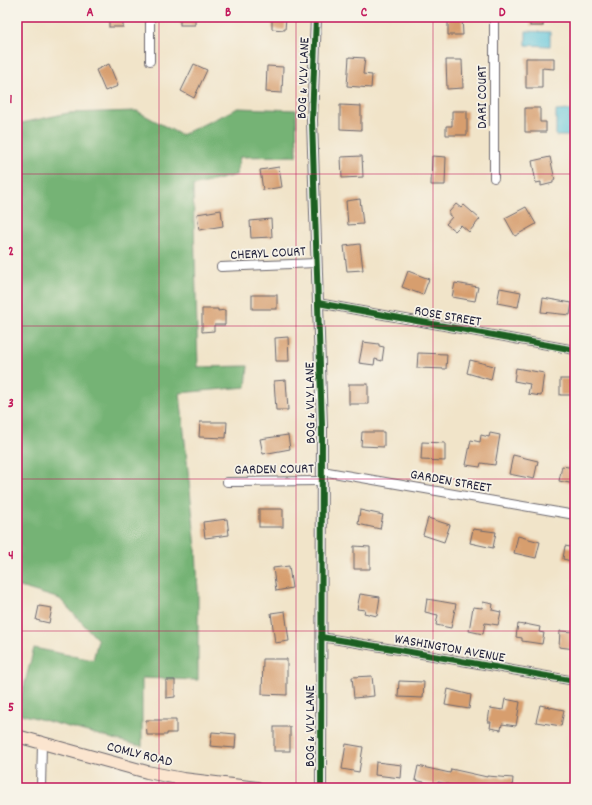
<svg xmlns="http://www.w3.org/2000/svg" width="592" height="805" viewBox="0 0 592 805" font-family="Dekko,sans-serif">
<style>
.forest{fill:#74b374;stroke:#4b6a58}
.water{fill:#5ec5da;stroke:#40748a}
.building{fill:#d79e6e}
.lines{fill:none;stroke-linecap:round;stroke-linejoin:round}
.minor-casing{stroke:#6a666d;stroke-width:10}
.tertiary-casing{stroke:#6a666d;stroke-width:12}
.secondary-casing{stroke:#6a666d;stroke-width:14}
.minor{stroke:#fff;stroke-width:8}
.tertiary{stroke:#fff;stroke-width:10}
.secondary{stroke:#fbe5cf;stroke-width:12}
.cycleway-casing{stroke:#f7f3e8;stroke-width:8}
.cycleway{stroke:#1b5e20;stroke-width:6}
.grid{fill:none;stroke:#c2185b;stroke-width:1;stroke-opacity:0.55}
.labels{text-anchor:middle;stroke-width:3.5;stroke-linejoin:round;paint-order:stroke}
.street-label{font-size:14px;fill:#22223b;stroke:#f7f3e8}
.neatline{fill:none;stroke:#c2185b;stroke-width:1.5}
.grid-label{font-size:13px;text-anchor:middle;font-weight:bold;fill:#c2185b}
</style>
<rect width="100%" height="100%" fill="#f7f3e8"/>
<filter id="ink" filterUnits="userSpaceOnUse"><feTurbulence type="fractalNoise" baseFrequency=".025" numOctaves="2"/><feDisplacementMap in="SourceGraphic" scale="8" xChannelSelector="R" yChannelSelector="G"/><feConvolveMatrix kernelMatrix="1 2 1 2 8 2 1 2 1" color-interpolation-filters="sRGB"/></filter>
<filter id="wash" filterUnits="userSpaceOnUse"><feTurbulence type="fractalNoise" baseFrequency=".012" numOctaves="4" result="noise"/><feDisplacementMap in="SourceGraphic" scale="16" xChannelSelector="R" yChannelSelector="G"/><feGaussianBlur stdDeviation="0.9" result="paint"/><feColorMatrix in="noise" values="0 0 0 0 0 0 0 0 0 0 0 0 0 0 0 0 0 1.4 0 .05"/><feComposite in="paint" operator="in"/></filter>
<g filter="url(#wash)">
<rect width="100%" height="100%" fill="#f1e4c9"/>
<path class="forest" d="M238,108L296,110L297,156L240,157L236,175L193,186L198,367L248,366L246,387L180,393L196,548L198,591V680L142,678V746L136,745L17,713L34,648L93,660L98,640L60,599L17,586V124L68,113L137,111L181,135Z"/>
<g class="water">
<path d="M526,31L550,32V46L526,45Z"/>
<path d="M570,110V136H556V111Z"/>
</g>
<g id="blocks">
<g class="building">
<rect x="109" y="17" width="14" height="10"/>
<rect x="180" y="17" width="15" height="8"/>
<path d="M272,17H286L285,30L272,29Z"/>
<path d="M448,17H462L463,35H448Z"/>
<rect x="530" y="17" width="13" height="9"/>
<path d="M349,57L365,58L363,74L372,75L371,88L347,86Z"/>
<path d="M526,58H554V69L542,68V88H526Z"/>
<path d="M446,60H462L463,88L447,89Z"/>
<path d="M109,64L118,86L105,91L96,70Z"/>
<path d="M194,64L207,70L194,98L181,91Z"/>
<path d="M267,66L283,67L282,93L266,92Z"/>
<path d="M340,105L361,106V130L340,129Z"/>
<path d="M525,108H540V122H546V132H525Z"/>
<path d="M452,111H467V135H446V126H452Z"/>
<path d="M362,156L363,177L342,178L341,157Z"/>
<path d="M432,156L446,157L445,185H431Z"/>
<path d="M550,157L555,180H553V183L541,186V182L536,183L532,161Z"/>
<path d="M279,167L282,187L263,190L260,170Z"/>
<path d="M360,199L363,224L348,225L346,201Z"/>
<path d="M456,204L461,208L464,205L480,219L469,232L461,225L455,231L446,224L452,217L449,215V212Z"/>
<path d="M526,207L536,224L515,236L505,218Z"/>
<path d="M221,210L223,226L199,230L197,214Z"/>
<path d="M271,219L272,237L251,238L250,221Z"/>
<path d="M360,244L363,270L347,271L344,246Z"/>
<path d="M408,271L429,279L423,295L402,287Z"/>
<path d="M455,283L478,287L475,301L452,297Z"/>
<path d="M500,288L521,292L518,307L497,303Z"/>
<rect x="252" y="295" width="25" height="14"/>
<path d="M543,298L572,303L570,315L541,312Z"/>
<path d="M202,309H218V311L225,310V325H214V331L202,332Z"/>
<path d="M288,337L289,361H276L275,338Z"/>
<path d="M363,342L379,344V346L384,347L382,361L375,359L374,365L359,363Z"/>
<path d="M418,353L447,354L446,369L417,368Z"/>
<path d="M470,360L494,366L491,380L467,373Z"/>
<path d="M516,368L544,373L541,396L528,394L530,384L514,381Z"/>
<rect x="560" y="379" width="15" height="16"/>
<path d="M286,380L288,410H276L274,381Z"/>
<rect x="349" y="384" width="19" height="20"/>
<path d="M200,422H227L226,438L199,437Z"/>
<path d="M362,432H384V447L361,446Z"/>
<path d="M490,433L500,435L495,465L481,463L480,467L466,465L471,440L480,442L481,435L489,437Z"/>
<path d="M288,435L290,449L263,454L260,439Z"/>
<path d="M422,442L445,443V461L421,460Z"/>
<path d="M513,455L538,461L534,479L509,474Z"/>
<path d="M562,466L575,468V484L559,481Z"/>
<rect x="259" y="509" width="24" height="18"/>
<path d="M360,510L383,515L380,529L358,524Z"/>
<path d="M428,518L450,525L444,542L423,535Z"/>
<path d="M227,519L229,535L205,538L203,522Z"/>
<path d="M473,529L496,532L493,548L470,543Z"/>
<path d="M518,536L540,542L536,558L514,553Z"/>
<path d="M354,546L370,547V569H354Z"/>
<path d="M565,546L575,548V562L563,559Z"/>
<path d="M289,566L292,588L276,591L273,568Z"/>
<path d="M360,594L380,597L377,616L364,613L365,610L357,609Z"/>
<path d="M427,599L456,604L451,628L436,625L438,615L425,612Z"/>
<path d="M483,602L493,604L492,610L501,612L498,625L485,623L483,634L469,631L473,607L482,608Z"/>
<path d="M39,606L52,608L49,623L36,620Z"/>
<path d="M285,611L289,641L275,643L271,613Z"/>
<path d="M518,624L524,625L525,624L540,627L539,632L544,633L542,644L522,641V638L516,637Z"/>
<path d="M560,631L575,632V649L559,647Z"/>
<path d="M263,659H287V695L262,694Z"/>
<path d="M372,676L374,696L354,698L352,677Z"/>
<path d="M166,680H175V697L166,698Z"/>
<path d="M399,681L424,682L423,698L398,697Z"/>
<path d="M448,689L471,695L469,709L445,705Z"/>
<path d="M505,699L520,702L516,726L502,724L501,730L490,728L491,722H488L490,708L503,710Z"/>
<path d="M540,705L564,710L561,726L536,722Z"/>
<path d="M146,720H176V733H167V735H147Z"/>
<rect x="274" y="727" width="16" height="24"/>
<path d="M212,732L236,734L235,748L210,746Z"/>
<path d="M346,744L363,747L359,772L342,769Z"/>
<path d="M376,762L402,765L401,778L375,775Z"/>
<path d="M418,766L450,773L451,769L487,777V776L513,778L512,788H463L438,782L437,785L415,780Z"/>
</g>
</g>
</g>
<g filter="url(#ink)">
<use href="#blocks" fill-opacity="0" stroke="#6a666d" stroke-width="1"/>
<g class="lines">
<defs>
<g id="minor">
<path d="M150,17V61"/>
<path d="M494,17V178"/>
<path d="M221,267L316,263"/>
<path d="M318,303L575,350"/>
<path d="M322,471L575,515"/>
<path d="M227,482L321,481"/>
<path d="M321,637L399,650L575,681"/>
<path d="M41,788L42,743"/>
</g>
<path id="tertiary" d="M316,17L312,120L322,427L321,788"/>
<path id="secondary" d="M17,736L147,772L183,779L257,788"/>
</defs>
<use href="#minor" class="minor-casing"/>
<use href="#tertiary" class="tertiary-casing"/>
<use href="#secondary" class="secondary-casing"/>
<use href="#minor" class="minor"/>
<use href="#tertiary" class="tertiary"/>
<use href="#secondary" class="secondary"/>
<defs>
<g id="cycleway">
<path d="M316,17L312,120L322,427L321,788"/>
<path d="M318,303L575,350"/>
<path d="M321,637L399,650L575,681"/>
</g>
</defs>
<use href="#cycleway" class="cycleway-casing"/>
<use href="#cycleway" class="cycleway"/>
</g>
</g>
<path class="grid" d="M159,17V788M296,17V788M433,17V788M17,174H575M17,326H575M17,479H575M17,631H575"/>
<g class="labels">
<g class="street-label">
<text transform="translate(302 78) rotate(-88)" y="5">BOG &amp; VLY LANE</text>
<text transform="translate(481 97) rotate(-90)" y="5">DARI COURT</text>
<text transform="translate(268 252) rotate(-3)" y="5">CHERYL COURT</text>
<text transform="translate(448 315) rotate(10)" y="5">ROSE STREET</text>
<text transform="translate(309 403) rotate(-91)" y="5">BOG &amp; VLY LANE</text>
<text transform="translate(274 468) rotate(-1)" y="5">GARDEN COURT</text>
<text transform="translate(451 480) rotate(10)" y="5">GARDEN STREET</text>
<text transform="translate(450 647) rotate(10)" y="5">WASHINGTON AVENUE</text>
<text transform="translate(309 726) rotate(-90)" y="5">BOG &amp; VLY LANE</text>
<text transform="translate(140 753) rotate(14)" y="5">COMLY ROAD</text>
</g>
</g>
<rect width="592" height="805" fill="none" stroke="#f7f3e8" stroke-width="44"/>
<rect x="22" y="22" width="548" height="761" class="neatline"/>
<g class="grid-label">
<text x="90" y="16">A</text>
<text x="228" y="16">B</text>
<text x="364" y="16">C</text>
<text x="502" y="16">D</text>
<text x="11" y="103">1</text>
<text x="11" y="255">2</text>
<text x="11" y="407">3</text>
<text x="11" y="559">4</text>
<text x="11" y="711">5</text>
</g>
</svg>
